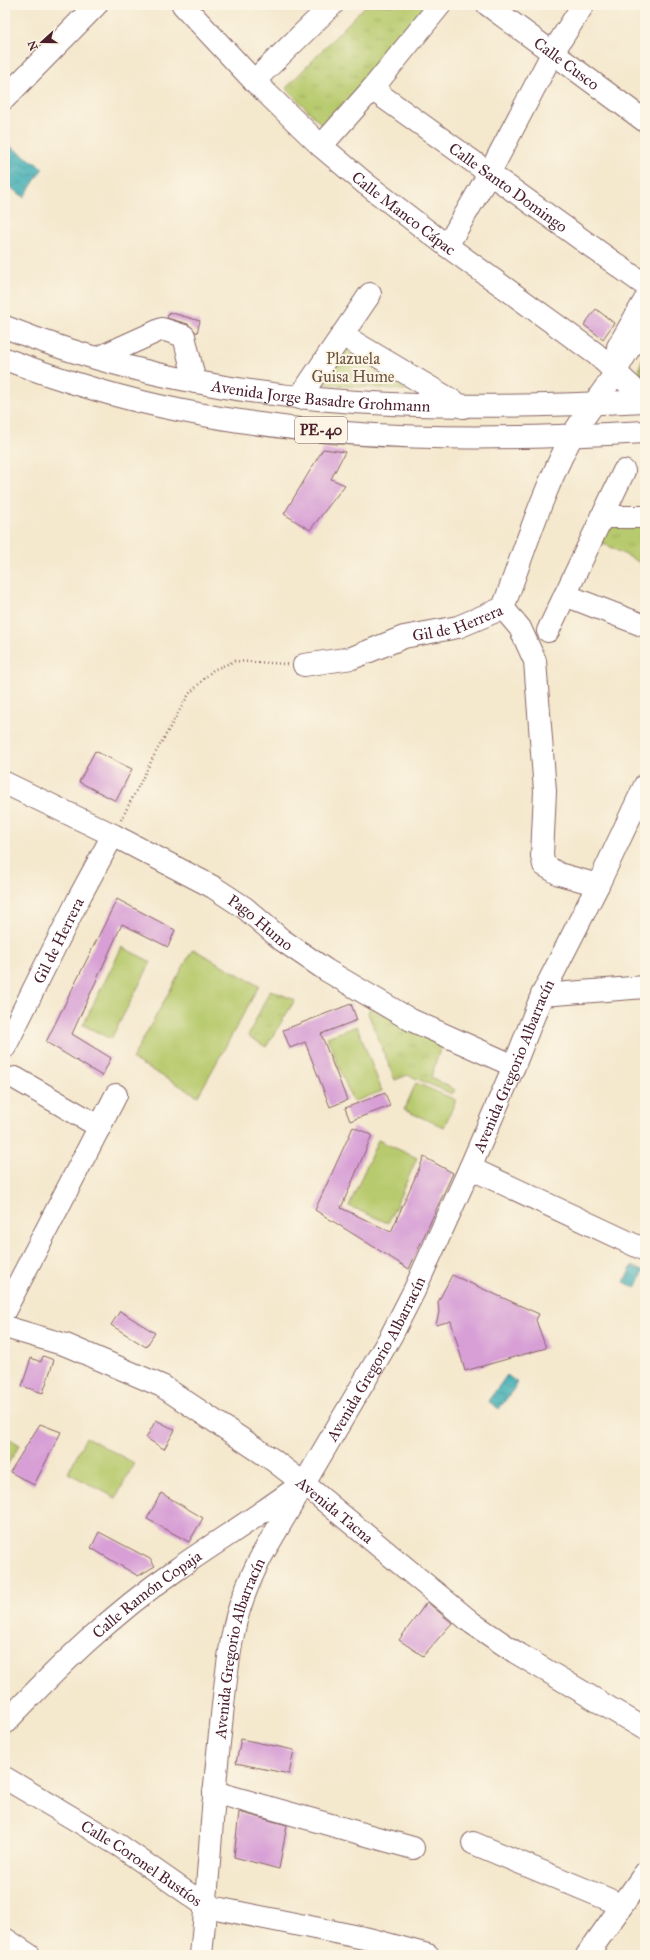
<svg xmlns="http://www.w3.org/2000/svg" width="650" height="1960" viewBox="0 0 650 1960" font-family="'IM FELL Great Primer',serif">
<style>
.grass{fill:url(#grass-tufts);stroke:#81744c}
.pitch{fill:#b8ca6e;stroke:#81744c}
.water{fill:url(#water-waves);stroke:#42656e}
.building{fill:#d79fd6}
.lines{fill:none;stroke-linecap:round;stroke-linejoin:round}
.minor-casing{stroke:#866564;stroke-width:24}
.highway-casing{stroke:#866564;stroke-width:24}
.path{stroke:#866564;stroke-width:2.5;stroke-dasharray:1 3;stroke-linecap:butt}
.minor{stroke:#fff;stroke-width:22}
.highway{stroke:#fff;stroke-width:22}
.labels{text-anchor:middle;stroke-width:4;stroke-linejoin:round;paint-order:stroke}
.shield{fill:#fcf5e5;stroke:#7f5f63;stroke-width:1}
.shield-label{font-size:15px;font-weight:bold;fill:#4a1f2b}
.street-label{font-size:16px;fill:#4a1f2b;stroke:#fcf5e5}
.park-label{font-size:16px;fill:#6b523f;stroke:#fcf5e5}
</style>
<defs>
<pattern id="grass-tufts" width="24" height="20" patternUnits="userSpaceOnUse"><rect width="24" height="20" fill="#b8ca6e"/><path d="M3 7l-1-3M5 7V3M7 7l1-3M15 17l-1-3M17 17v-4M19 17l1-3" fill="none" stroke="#a0ad5f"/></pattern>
<pattern id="water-waves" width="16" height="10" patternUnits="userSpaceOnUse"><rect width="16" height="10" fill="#39abb2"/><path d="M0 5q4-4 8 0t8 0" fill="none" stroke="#328b91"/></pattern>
</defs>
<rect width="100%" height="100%" fill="#fcf5e5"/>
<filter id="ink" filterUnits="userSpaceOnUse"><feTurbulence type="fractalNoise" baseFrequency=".025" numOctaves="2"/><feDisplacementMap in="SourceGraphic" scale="8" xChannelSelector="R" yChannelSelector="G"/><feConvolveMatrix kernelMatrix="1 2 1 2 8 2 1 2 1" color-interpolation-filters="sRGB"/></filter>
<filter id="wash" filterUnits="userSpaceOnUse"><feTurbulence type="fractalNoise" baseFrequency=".012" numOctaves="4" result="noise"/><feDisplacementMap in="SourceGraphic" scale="16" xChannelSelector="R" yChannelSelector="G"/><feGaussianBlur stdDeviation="0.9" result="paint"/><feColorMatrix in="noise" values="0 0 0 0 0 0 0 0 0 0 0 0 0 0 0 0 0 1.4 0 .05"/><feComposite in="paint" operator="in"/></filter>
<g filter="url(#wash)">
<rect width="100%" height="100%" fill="#f4e8cd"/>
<g class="grass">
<path d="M366,5H434L332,123L324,127L286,88Z"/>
<path d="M342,345L409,387L404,390L322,384Z"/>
<path d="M645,355V383C638,372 638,366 645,355Z"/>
<path d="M604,520H645V565L595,539Z"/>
<path d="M270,990L295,1000L266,1047L248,1036Z"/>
<path d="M370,1007L442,1043L431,1077L455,1090L452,1094L408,1075L395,1080L368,1013Z"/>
</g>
<g class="pitch">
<path d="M122,947L151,962L111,1039L83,1025Z"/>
<path d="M193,949L259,986L198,1096L132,1059Z"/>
<path d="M357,1026L382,1091L353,1102L327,1037Z"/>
<path d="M416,1083L456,1100L444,1127L404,1110Z"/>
<path d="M378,1140L417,1158L388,1223L349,1206Z"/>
<path d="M5,1436L20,1445L5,1468Z"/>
<path d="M86,1437L134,1463L116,1498L68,1473Z"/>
</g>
<g class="water">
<path d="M8,145L43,168L24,197L5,184V150Z"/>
<path d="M632,1266L644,1271L636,1288L624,1282Z"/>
<path d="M507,1375L518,1383L499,1409L488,1401Z"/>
</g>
<g id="blocks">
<g class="building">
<path d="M596,309L614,323L603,339L584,325Z"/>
<path d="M169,312L200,321L197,333L188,324L167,318Z"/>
<path d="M323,449L345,452L331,479L345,485L310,530L284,514Z"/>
<path d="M95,751L132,769L116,801L79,782Z"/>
<path d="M117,899L175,930L168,947L122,924L72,1034L111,1058L102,1076L46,1042Z"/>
<path d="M351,1004L357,1020L321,1034L347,1100L330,1107L305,1042L290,1048L283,1030Z"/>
<path d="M385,1093L390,1106L350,1121L345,1108Z"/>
<path d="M353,1127L372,1135L341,1208L391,1232L424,1157L453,1173L409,1269L315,1210Z"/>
<path d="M452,1275L539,1314L536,1320L546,1348L465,1371L451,1321L436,1325L439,1312L438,1302Z"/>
<path d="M120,1311L155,1333L146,1347L111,1325Z"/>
<path d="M43,1356L54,1360L43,1393L22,1386L31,1358L41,1362Z"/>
<path d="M156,1420L175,1430L164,1449L146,1438Z"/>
<path d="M40,1424L61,1432L34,1485L10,1472Z"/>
<path d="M161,1493L203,1518L189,1542L147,1519Z"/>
<path d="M99,1532L150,1559L155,1566L138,1576L91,1548Z"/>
<path d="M427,1602L452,1623L423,1656L399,1640Z"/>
<path d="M241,1739L294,1750L289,1774L236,1763Z"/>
<path d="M239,1812L287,1825L279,1869L234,1857Z"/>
</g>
</g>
</g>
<g filter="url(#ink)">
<use href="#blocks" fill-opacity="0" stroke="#866564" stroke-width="1"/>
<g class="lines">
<defs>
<g id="minor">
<path id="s1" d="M183,5L254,81L321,146L366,184L447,246L596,354L645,399"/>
<path id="s2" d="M488,5L645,121"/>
<path d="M254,81L332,5"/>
<path id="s3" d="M372,89L645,285"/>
<path d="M5,98L96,5"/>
<path d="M321,146L372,89L440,5"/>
<path d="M447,246L490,172L553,52L583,5"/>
<path d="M342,335L463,407"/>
<path d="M618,347L645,300"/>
<path d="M98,358L162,329L184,336L195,382"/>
<path d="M299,398L370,294"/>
<path d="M601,517H645"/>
<path d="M565,595L645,626"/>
<path d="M503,608L520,628L535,661L545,791L542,856L544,865L559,874L598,885"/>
<path d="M548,631L624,471"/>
<path id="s4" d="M304,665L352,658L404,637L458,627L503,608C524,551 543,490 572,436C582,419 594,404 605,388C619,369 626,347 645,331"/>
<path id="s5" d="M5,783L113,835L213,887L245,908L282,940L326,970L411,1020L514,1066"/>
<path d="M542,995L645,987"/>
<path id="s6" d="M5,1047L80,896L113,835"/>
<path d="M15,1078L100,1127"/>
<path d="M470,1168L645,1250"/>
<path d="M5,1310L116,1095"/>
<path id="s7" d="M5,1327L66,1345L162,1386L273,1460L303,1483L472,1623L515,1652L645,1729"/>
<path id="s8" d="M5,1723C58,1667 112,1614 176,1570C216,1542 257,1517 296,1488"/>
<path id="s9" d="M5,1778L120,1846L206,1906L369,1939L428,1955"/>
<path d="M214,1792L413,1848"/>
<path d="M473,1843L622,1905"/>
<path d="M5,1939L29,1955"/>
<path id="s10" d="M201,1955C209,1878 212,1801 221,1725C224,1695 227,1664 233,1634C238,1606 249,1580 262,1555L391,1336L414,1291L470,1168L514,1066L542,995L598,885L645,785"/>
<path d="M587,1955L645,1873"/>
</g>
<g id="highway">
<path id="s11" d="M5,327C210,409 428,413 645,401"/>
<path d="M5,359C63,381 122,399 183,411C334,442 492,441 645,432"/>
</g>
</defs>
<use href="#minor" class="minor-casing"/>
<use href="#highway" class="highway-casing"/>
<path class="path" d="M121,820L156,752L189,694L213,670L235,661L287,664"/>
<use href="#minor" class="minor"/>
<use href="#highway" class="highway"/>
</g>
</g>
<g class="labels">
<rect class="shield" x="295" y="417" width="52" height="26" rx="3"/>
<g class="shield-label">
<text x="321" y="435">PE-40</text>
</g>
<g class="street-label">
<text dy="6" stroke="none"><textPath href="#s2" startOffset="98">Calle Cusco</textPath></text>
<text dy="6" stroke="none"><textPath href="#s3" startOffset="168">Calle Santo Domingo</textPath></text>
<text dy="6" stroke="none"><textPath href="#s1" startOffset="304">Calle Manco Cápac</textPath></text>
<text dy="6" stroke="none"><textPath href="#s11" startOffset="325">Avenida Jorge Basadre Grohmann</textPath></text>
<text dy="6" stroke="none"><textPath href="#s4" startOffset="160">Gil de Herrera</textPath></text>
<text dy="6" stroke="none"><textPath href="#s5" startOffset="292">Pago Humo</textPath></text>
<text dy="6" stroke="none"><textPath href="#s6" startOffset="119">Gil de Herrera</textPath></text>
<text dy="6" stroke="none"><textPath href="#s10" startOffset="958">Avenida Gregorio Albarracín</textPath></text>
<text dy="6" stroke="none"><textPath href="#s10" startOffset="634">Avenida Gregorio Albarracín</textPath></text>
<text dy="6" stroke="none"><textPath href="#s7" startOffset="381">Avenida Tacna</textPath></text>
<text dy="6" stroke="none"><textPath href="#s8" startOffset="192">Calle Ramón Copaja</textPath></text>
<text dy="6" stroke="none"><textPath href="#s10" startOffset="310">Avenida Gregorio Albarracín</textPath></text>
<text dy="6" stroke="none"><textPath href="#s9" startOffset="161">Calle Coronel Bustíos</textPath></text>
</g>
<g class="park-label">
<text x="353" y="364">Plazuela<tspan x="353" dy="18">Guisa Hume</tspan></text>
</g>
</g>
<rect width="650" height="1960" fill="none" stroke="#fcf5e5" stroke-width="20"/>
<g transform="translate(42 42) rotate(249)" stroke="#fcf5e5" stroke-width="3" paint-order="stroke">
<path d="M0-3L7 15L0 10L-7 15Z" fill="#4a1f2b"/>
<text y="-6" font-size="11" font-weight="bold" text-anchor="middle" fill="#4a1f2b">N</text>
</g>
</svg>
